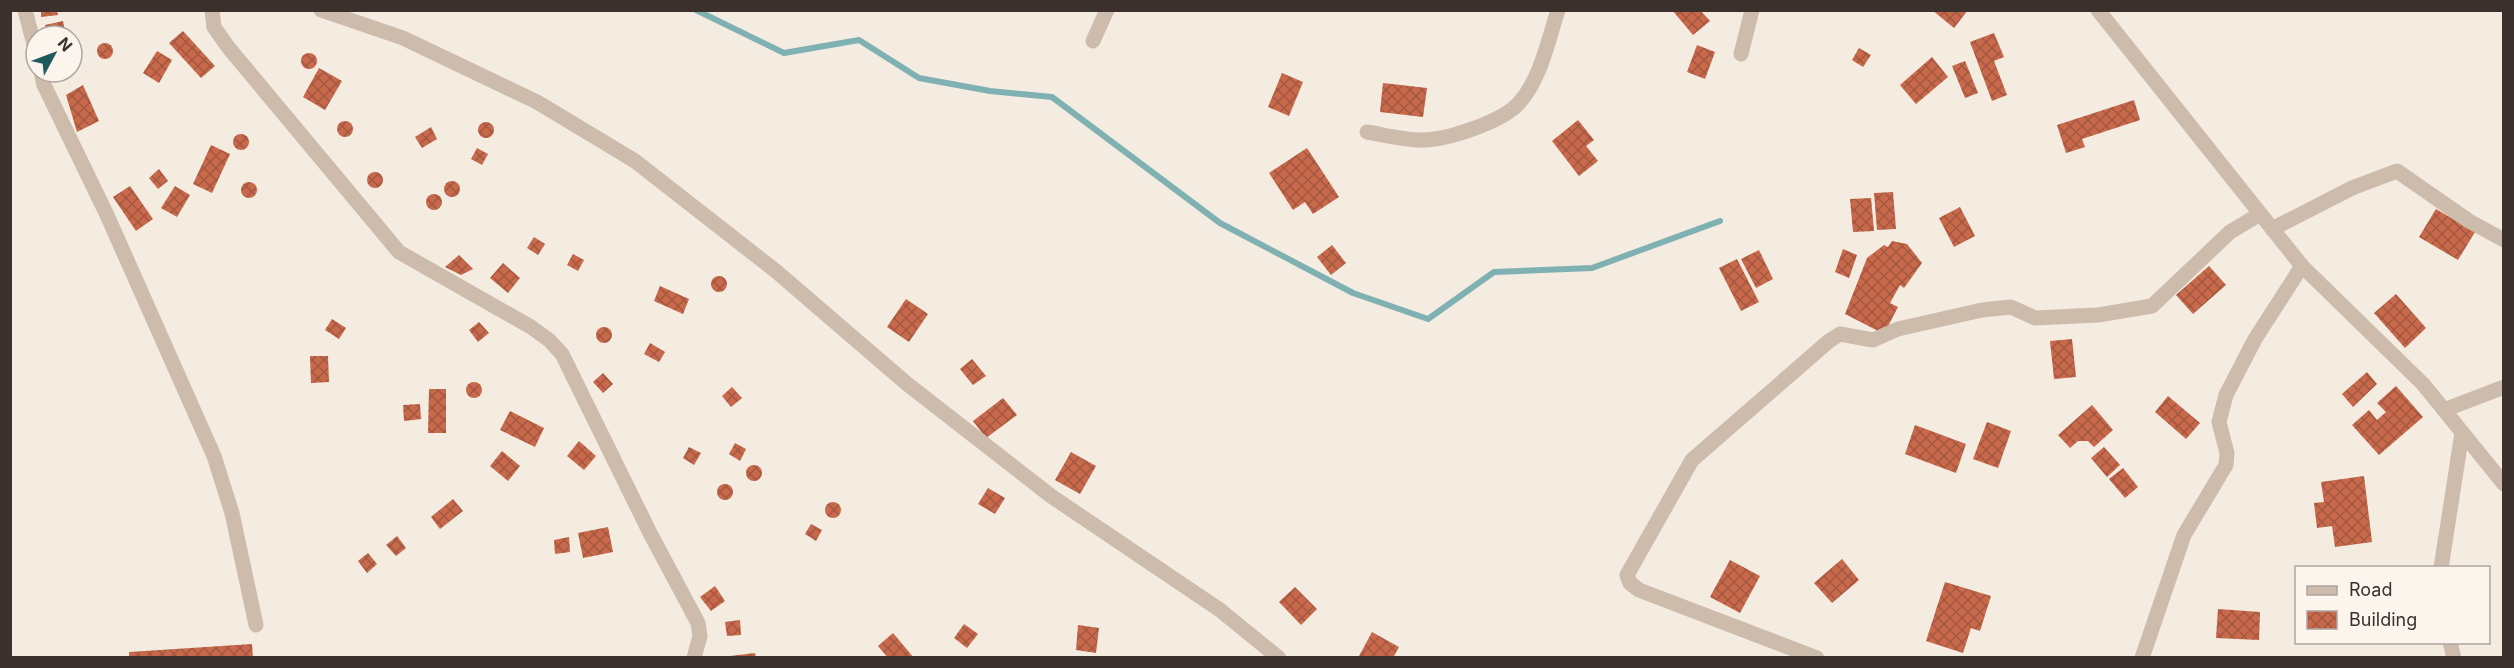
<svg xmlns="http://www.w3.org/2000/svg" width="2514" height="668" viewBox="0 0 2514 668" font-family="Inter,sans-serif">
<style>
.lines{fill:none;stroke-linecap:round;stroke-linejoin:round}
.stream{stroke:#7fb0b2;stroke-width:6}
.building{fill:url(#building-cross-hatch)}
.minor{stroke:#cdbbac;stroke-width:15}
</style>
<defs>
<pattern id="building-cross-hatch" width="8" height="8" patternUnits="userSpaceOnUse" patternTransform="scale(1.5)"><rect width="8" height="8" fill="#c8694b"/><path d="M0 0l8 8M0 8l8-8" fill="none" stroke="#a4573f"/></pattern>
</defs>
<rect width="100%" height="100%" fill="#f4ebe1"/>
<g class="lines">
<path class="stream" d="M696,10L784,53L859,40L919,78L990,91L1052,97L1220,223L1353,293L1428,319L1494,272L1592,268L1720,221"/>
</g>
<g class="building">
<path d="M41,10H57L58,15L41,17Z"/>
<path d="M1672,10H1700L1710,21L1693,35Z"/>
<path d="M1932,10H1968L1954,28Z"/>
<path d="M63,21L66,36H48L45,25Z"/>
<path d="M183,31L215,66L201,78L169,43Z"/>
<path d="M1994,33L2004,57L1994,61L2007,95L1992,101L1970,42Z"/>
<circle cx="105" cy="51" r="8"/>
<path d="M1697,45L1715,52L1705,79L1687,72Z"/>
<path d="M1859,48L1871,55L1863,67L1852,60Z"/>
<path d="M157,51L172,60L159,83L143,73Z"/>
<circle cx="309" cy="61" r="8"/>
<path d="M1932,57L1948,77L1916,104L1900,85Z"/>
<path d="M1965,61L1978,93L1965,98L1952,66Z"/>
<path d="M319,68L342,81L325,110L303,97Z"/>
<path d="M1282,73L1303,82L1289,116L1268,107Z"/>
<path d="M1383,83L1427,88L1423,117L1380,112Z"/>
<path d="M83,85L99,121L77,132L66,95Z"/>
<path d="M2134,100L2140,120L2082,139L2085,147L2066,153L2057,125Z"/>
<path d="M1578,120L1594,140L1586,146L1598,161L1579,176L1552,141Z"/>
<circle cx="345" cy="129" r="8"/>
<circle cx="486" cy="130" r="8"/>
<path d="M431,127L437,139L422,148L415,137Z"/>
<circle cx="241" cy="142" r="8"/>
<path d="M211,145L230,154L212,193L193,184Z"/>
<path d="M477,148L488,154L482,165L471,159Z"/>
<path d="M1307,148L1339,197L1313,214L1305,202L1293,210L1269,173Z"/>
<path d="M159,169L168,181L158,189L149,178Z"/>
<circle cx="375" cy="180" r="8"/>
<circle cx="452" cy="189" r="8"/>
<circle cx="249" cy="190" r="8"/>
<path d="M130,186L153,219L136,231L113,197Z"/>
<path d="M175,186L190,195L177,217L161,208Z"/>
<path d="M1893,192L1896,229L1877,230L1874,193Z"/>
<circle cx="434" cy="202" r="8"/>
<path d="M1871,198L1874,231L1853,232L1850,199Z"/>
<path d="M1960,207L1975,236L1954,247L1939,218Z"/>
<path d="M2436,209L2475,232L2458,260L2419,237Z"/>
<path d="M534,237L545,244L538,255L527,248Z"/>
<path d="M1892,241L1907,244L1922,263L1904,288L1900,285L1890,303L1898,307L1884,334L1845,314L1867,258L1884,245L1888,247Z"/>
<path d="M1332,245L1346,263L1331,275L1317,257Z"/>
<path d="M1843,249L1857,255L1849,278L1835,272Z"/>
<path d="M1759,250L1773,279L1756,288L1741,259Z"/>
<path d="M573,254L584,260L578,271L567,265Z"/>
<path d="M459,255L473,269L461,275L445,267Z"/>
<path d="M1737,259L1759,302L1741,311L1719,268Z"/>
<path d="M503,263L520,278L508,293L490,278Z"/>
<path d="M2209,266L2226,285L2193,314L2176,295Z"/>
<circle cx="719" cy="284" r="8"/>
<path d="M660,286L689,299L683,314L654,301Z"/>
<path d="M2396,294L2426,328L2405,348L2374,313Z"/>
<path d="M906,299L928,314L909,342L887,327Z"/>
<path d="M332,319L346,328L339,339L325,330Z"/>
<path d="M479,322L489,333L478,342L469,330Z"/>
<circle cx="604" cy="335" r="8"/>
<path d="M2072,339L2076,377L2054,379L2050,341Z"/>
<path d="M650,343L665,352L659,362L644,354Z"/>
<path d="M310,356H328L329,382L311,383Z"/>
<path d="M972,359L986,376L973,385L960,369Z"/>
<path d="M2367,372L2377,384L2353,407L2342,394Z"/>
<path d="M603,373L613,384L603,393L593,382Z"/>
<circle cx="474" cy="390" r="8"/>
<path d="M2396,386L2423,417L2379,455L2352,425L2369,410L2377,420L2386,412L2377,403Z"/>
<path d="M732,387L742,398L731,407L722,396Z"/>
<path d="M429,389H446V433H428Z"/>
<path d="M2168,396L2200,423L2186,439L2155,412Z"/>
<path d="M1003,398L1017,415L986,438L973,421Z"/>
<path d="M420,404L421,419L404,421L403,405Z"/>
<path d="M2092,405L2113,430L2094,447L2088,441H2078L2070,448L2058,435Z"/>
<path d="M510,411L544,428L535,447L500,430Z"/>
<path d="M1987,422L2011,431L1998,468L1973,459Z"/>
<path d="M1915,425L1966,444L1956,473L1905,454Z"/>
<path d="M579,441L596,456L584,470L567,456Z"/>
<path d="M735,443L746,449L740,461L729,454Z"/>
<path d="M689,447L701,453L694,465L683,458Z"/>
<path d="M2104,447L2120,465L2107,477L2091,458Z"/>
<path d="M502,451L520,466L508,481L490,466Z"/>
<path d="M1071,452L1096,466L1080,494L1055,480Z"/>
<circle cx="754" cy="473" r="8"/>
<path d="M2123,468L2138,487L2125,498L2109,479Z"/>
<path d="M2364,476L2372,542L2335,547L2332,526L2317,528L2314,503L2324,502L2321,482Z"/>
<circle cx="725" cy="492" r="8"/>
<path d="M988,488L1005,498L995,514L978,504Z"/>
<path d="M453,499L463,511L440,529L431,517Z"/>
<circle cx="833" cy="510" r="8"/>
<path d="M811,524L822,530L816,541L805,534Z"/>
<path d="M608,527L613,552L583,558L578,533Z"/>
<path d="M397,536L406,548L396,556L386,545Z"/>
<path d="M569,537L570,552L555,554L554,540Z"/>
<path d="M368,553L377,564L367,573L358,561Z"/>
<path d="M1842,559L1859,580L1832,603L1814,583Z"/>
<path d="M1730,560L1760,576L1740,613L1710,597Z"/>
<path d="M1945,582L1991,596L1980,631L1971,628L1963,653L1926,641Z"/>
<path d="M715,586L725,601L711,611L700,597Z"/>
<path d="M1295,587L1317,609L1301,625L1279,602Z"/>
<path d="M2218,609L2260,612L2259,640L2216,638Z"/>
<path d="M740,620L741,635L727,636L725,622Z"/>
<path d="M964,624L978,634L967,648L954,638Z"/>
<path d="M1078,625L1099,628L1096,653L1076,650Z"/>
<path d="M1372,632L1399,647L1393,658H1358Z"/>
<path d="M893,633L914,658H888L878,646Z"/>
<path d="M252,644L253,658H129V652Z"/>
<path d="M755,653L756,658H730V656Z"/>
</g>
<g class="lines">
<g class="minor">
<path d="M25,10L36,52"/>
<path d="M212,10L214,27L228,47L399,252L531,327L549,340L562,354L650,533L698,623L700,636L694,658"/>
<path d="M321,10L403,38L537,102L635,161L777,272L906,383L1051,496L1220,610L1279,658"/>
<path d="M2098,10L2302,266L2423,384L2504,484"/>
<path d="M1093,41L1107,10"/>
<path d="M1741,54L1752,10"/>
<path d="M41,72L44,85L107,215L214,456L232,513L256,625"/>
<path d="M1367,132C1385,135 1404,140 1422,140C1447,140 1502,122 1519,103C1541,78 1548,41 1558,10"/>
<path d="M2272,229L2352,188L2397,171L2469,221L2504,240"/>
<path d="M2444,410L2504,387"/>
<path d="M2441,568L2462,433"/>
<path d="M2450,642L2454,658"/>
<path d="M1817,658L1639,590L1630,583L1627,575L1692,460L1829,341L1840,334L1873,340L1898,329L1982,310L2011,307L2035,318L2098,315L2152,306L2230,232L2260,214"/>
<path d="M2142,658L2184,535L2226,465L2227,453L2219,422L2226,395L2255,339L2302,266"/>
</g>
</g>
<rect width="2514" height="668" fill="none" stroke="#3b302b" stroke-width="24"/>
<rect x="2295" y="566" width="195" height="78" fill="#fbf5ee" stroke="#aea6a0" stroke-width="1.5"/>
<rect x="2307" y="586" width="30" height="9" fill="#cdbbac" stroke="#aea6a0" stroke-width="1.5"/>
<text x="2349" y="596" font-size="18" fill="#3b302b">Road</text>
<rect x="2307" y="611" width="30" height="18" fill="url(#building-cross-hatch)" stroke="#aea6a0" stroke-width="1.5"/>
<text x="2349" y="626" font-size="18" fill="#3b302b">Building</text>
<g transform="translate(54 54) rotate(49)"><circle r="28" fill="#fbf5ee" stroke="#aea6a0" stroke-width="1.5"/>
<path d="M0-4.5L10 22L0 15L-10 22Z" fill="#1f5a5e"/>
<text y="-9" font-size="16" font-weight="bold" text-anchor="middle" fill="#3b302b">N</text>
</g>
</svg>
